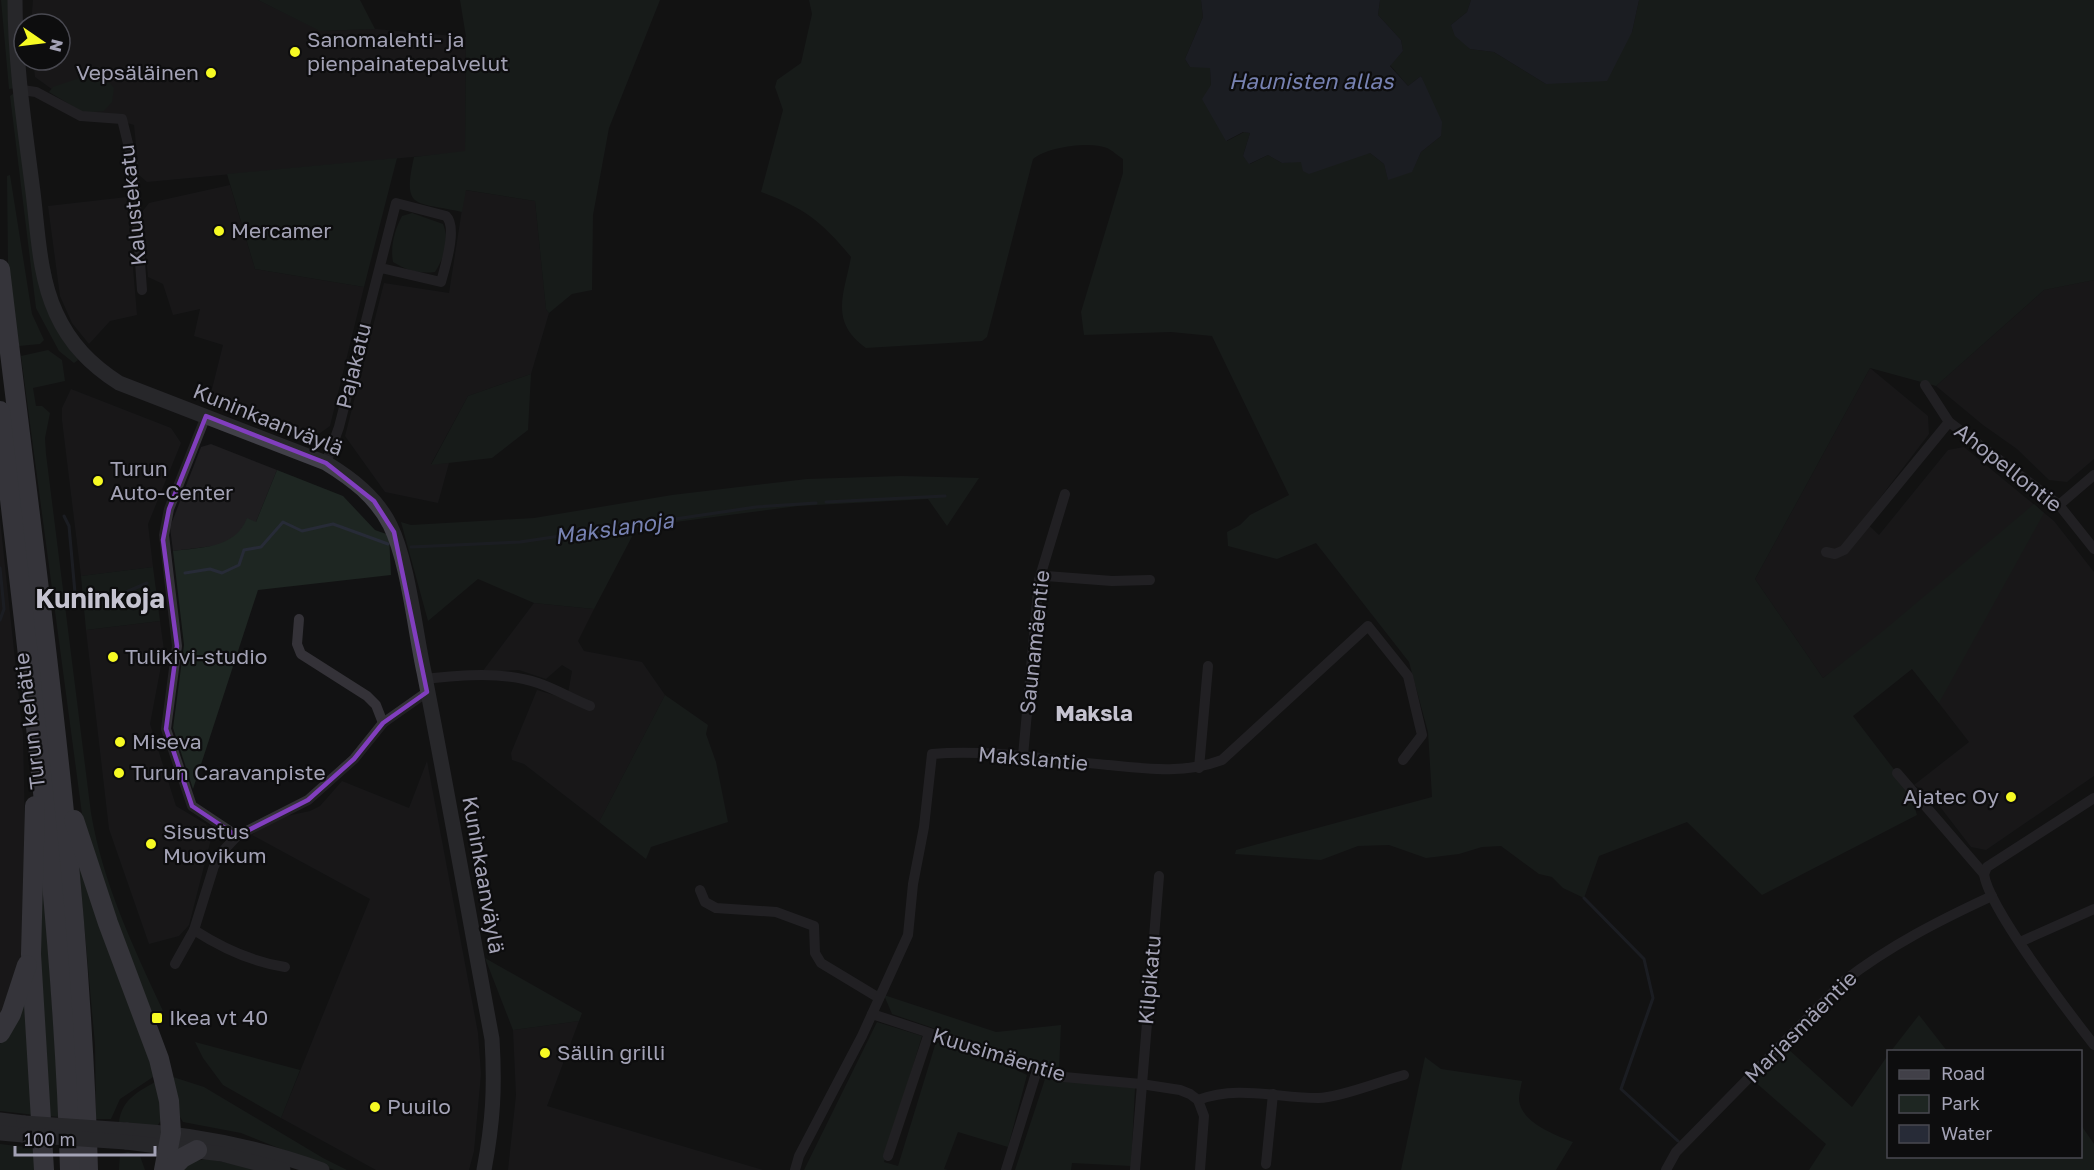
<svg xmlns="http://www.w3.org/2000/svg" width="2094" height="1170" viewBox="0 0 2094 1170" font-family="'Golos Text',sans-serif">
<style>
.built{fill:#1f1e20}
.green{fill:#1e2622}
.water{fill:#272b37}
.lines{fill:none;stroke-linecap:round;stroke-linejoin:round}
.stream{stroke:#272b37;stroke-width:3}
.street{stroke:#343238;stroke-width:10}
.secondary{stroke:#414048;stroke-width:15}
.highway{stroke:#5f5e6a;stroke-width:20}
.secondary-bridge{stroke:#414048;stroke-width:15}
.marked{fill:none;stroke:#813ebe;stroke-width:4.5;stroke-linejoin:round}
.poi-dot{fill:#f6fa23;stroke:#0d0d0e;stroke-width:2}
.labels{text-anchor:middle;stroke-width:4.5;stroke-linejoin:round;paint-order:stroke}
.poi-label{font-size:21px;fill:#a3a2b5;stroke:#0d0d0e;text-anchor:start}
.street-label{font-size:21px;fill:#a3a2b5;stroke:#0d0d0e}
.water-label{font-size:22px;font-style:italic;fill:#7782b2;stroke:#0d0d0e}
.neighbourhood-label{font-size:22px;font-weight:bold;fill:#c5c3d0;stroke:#0d0d0e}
.district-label{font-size:27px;font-weight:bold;fill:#c5c3d0;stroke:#0d0d0e}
</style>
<rect width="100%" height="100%" fill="#121213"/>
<g class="built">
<path d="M33,0H258L321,31L375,29L466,37L465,152L147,182L139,175L134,125L78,108L35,77L33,60H60V24H31Z"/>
<path d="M230,185L255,269L364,287L330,426L309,441L209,401L223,345L194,336L200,309L173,315L163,284L148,277L142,212L149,203Z"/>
<path d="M465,190L535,201L546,309L549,313L531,374L468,396L431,464L449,463L438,503L385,492L345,436L384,283L449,293Z"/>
<path d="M127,197L137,315L110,321L89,344L72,323L60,296L48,206Z"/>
<path d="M2094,280V459L2067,482L2049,480L2017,449L1983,425L1936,386L2044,290Z"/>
<path d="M1870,368L1928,416L1929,434L1863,520L1879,535L1948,450L1964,447L2054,521L2094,572V776L1986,850L1971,847L1931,795L1914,785L1969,742L1884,632L1823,678L1755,579Z"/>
<path d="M71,389L171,428L181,443L148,524L153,567L81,576L62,420V408Z"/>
<path d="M211,444L277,470L256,522L222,545L173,551L170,527L201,447Z"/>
<path d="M0,519L23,735L27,926L21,963L0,1025Z"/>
<path d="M534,603L594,609L578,641L584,651L642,662L665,695L599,822L524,764L512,760L511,753L537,690L567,699L572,671L562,665L546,679L519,670L482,672Z"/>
<path d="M160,621L164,650L150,724L176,806L206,824L211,839L189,925L179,936L149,944L109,829L86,630Z"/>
<path d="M427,761L478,1033L481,1074L474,1151L469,1170H376L281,1118L370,899L252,835L273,819L310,811L320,806L342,781L409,808Z"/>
<path d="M579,1021L547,1106L763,1170H508L516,1095L513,1030Z"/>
</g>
<g class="green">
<path d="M1,0H9L16,88L9,89Z"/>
<path d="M258,0H360L375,29L320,31Z"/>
<path d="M460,0H660L609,128L593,215L592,290L572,294L549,313L546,309L535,201L466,190L462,212C415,201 402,211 414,157L465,151L466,37Z"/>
<path d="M809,0H1201L1203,17L1185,59L1190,67H1210L1211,86L1227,141L1244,132L1250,133L1243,156L1250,164L1268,155L1282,163L1370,153L1384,164L1388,179L1412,171L1421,152L1441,136L1421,76L1408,86L1390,65L1403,51L1401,40L1378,15L1380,0H1471L1467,12L1451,25L1470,49L1494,52L1546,84L1632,32L1639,0H2094V280L2044,290L1936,386L1870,368L1755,579L1823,678L1883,631L2034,504L2044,513L1939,703L1912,669L1853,716L1909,789L1917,815L1762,895L1687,822L1599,856L1584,898L1563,888L1552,877L1539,874L1501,846L1482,847L1459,854L1426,858L1389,845L1358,846L1321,860L1235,854L1236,850L1432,797L1428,732L1409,662L1316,543L1277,559L1228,546L1227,532L1240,525L1250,515L1289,495L1212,336L1171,332L1084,335L1081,312L1123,173V159C1118,156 1112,150 1107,148C1090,141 1047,147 1033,159L987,337L982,341L866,348C829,321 844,295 851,257C821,221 804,208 761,192L783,110L775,87L777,80L801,63L812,14Z"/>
<path d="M95,73L103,75L114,88L112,102L104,111L84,113L49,92L53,87Z"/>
<path d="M16,92L64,340L78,360L74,363L59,351L36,308L10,96Z"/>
<path d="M397,158L364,287L255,269L227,174Z"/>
<path d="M10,175L32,314L44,340L40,344L19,346L8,262L7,176Z"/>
<path d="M412,213L443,224C450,240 444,258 435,272C419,274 406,270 393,262C390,246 395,229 402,216Z"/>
<path d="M48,350L62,360L65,381L33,388L36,406H42L50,413L45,438L46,454L91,813C103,884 133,946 163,1011L153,1016L92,856L82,814L21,356Z"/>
<path d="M531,374L528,430L492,458L431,465L468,396Z"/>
<path d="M277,470L343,496L375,530L389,535L391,575L258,590L193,789L173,728L184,645L173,551C201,547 235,549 247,518L256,522Z"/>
<path d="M901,476L979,478L947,526L928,499L798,506L637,527L594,609L534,603L478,579L428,621L401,522L411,525L534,518L672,495L807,479Z"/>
<path d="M153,567L160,621L86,630L81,576Z"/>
<path d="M665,695L708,725L706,734L716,762L728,822L651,847L646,859L599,822Z"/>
<path d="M41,849L60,1117L46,1116L39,951Z"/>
<path d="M78,856L156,1075L120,1099L111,1119H96L95,1045Z"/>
<path d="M485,958L582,1013L579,1021L513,1030Z"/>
<path d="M27,990L35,1115L0,1111V1044Z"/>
<path d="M884,995L996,1032L1061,1025L1059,1071L892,1014Z"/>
<path d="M1919,1015L1947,1051H1891Z"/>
<path d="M877,1022L922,1036L884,1162L898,1166L936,1042L1004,1064L1027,1075L1008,1147L958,1132L944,1169L948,1170H804Z"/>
<path d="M195,1042L300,1070L281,1118L223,1085L203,1058Z"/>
<path d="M1787,1048L1852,1107L1888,1055V1156H2080L2081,1125L2094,1144V1170H1809L1826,1144L1754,1081Z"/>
<path d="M1425,1057L1441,1069L1522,1081C1521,1086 1519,1094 1519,1100C1521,1122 1555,1135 1573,1142L1556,1170H1401Z"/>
<path d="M173,1077L204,1087L323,1158L347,1170H334L241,1133L183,1122L180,1117Z"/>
<path d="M1045,1079L1135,1088L1131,1166L1072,1163L1071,1170H1015Z"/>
<path d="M157,1081L161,1120L158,1125L149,1126L119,1122C122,1099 139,1091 157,1081Z"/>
<path d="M0,1144L34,1148L36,1170H0Z"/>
<path d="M128,1152L140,1156L145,1170H119L120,1154Z"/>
<path d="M207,1159L266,1170H176L194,1161Z"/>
</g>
<g class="water">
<path d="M1201,0H1380L1378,15L1401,40L1403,51L1390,66L1408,86L1421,76L1442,122L1441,136L1421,152L1412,172L1388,180L1384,164L1370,153L1309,174L1303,171L1301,162L1282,163L1268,155L1249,164L1243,156L1250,133L1243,132L1226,141L1202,99L1211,85L1210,68L1190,67L1185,59L1203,17Z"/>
<path d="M1471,0H1639L1632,32L1607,81L1546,84L1494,52L1470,49L1455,36L1451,25L1467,12Z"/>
</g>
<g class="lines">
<g class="stream">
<path d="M826,502L945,496"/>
<path d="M64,516L69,526L75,593L94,606L147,583"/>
<path d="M411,547L520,542L756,507L816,503"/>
<path d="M0,568L4,609L0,620"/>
<path d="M185,573L210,569L222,573L239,565L244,550L261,547L283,522L302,531L333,524L388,544"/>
<path d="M1584,898L1644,959L1653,998L1621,1089L1678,1141"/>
</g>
<g class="street">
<path d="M22,90L36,92L81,116L122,119L133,164L142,290"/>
<path d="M1925,385L1949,422L2059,505L2094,549"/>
<path d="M206,416L169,509L164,535L177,646L166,729L192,806L237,836"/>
<path d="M326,463L339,427L396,203L446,216C458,227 445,267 441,282L381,268"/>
<path d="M2059,505L2094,475"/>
<path d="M1826,552L1835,554L1844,550L1949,422"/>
<path d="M1039,580L1046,576L1112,581L1150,580"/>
<path d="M299,619L297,644L301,654L367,696L376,705L383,723"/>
<path d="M425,679C461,675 503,671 538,683C556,689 572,699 590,706"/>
<path d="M1023,756L1039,580L1065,494"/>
<path d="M1199,768L1208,666"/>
<path d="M1897,773L1984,874"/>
<path d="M1984,874C1988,907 2070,1014 2094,1045"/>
<path d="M1984,874L1987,867L2094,798"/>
<path d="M700,890L705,902L716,908L776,912L814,926L815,953L821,963L879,998"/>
<path d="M194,930C222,948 252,962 285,967"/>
<path d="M2020,942L2094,909"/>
<path d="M175,964L194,930L214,866L222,852L237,836L308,800L354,759L383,723L427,692"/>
<path d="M872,1014L1064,1077L1141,1084L1180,1090L1190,1094L1198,1100L1204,1116L1200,1170"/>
<path d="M1198,1100C1238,1085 1277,1098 1318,1098C1339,1098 1381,1081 1404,1075"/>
<path d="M888,1156L929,1033"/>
<path d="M1266,1164L1273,1094"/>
<path d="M795,1170L799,1156L862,1036L908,935L913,884L924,827L932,754C990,749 1050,760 1108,765C1148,769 1184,774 1222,760L1368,626L1408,676L1422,735L1403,760"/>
<path d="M1006,1170L1037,1070"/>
<path d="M1135,1170L1159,876"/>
<path d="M1666,1170L1676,1152L1844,981C1889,946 1940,920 1992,896"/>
</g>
<g class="secondary">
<path d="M15,0C15,64 25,129 33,192C38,232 39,276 56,313C70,344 91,365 119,383L326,463C352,479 376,497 390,525C408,561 415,631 424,672C448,794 469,916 492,1039C495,1088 493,1122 484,1170"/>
<path d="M0,1120L24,1123"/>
<path d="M127,1130C195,1134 258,1147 322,1170"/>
<path d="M0,1133L23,1135"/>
<path d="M126,1142L222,1154L283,1170"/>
</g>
<g class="highway">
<path d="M0,269C35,569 80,868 88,1170"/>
<path d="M0,411C28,664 63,916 70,1170"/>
<path d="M35,806L31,954L44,1170"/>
<path d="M74,820L108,923L159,1059L169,1101L171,1133L164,1170"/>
<path d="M0,1033L11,1014L27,965"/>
<path d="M170,1170L182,1158L197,1150"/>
</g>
<g class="secondary-bridge">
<path d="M24,1123L127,1130"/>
<path d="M23,1135L126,1142"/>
</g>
</g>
<path d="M0 0H2094V1170H0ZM206,416L326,463L374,501L394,532L427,692L383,723L354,759L308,800L237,836L192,806L166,729L177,646L163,540L169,509Z" fill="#121213" fill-opacity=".55" fill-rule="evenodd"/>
<path class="marked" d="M206,416L326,463L374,501L394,532L427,692L383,723L354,759L308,800L237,836L192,806L166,729L177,646L163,540L169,509Z"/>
<g class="poi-dot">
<circle cx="295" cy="52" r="6"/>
<circle cx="211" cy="73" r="6"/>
<circle cx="219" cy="231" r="6"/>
<circle cx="98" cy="481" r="6"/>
<circle cx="113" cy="657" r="6"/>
<circle cx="120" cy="742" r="6"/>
<circle cx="119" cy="773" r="6"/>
<circle cx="2011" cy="797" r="6"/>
<circle cx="151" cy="844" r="6"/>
<rect x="151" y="1012" width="12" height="12" rx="3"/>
<circle cx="545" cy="1053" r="6"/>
<circle cx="375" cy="1107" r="6"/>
</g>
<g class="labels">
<g class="poi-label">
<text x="307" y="47">Sanomalehti- ja<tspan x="307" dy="24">pienpainatepalvelut</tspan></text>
<text x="199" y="80" text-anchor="end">Vepsäläinen</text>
<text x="231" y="238">Mercamer</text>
<text x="110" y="476">Turun<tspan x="110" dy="24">Auto-Center</tspan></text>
<text x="125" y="664">Tulikivi-studio</text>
<text x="132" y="749">Miseva</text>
<text x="131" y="780">Turun Caravanpiste</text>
<text x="1999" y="804" text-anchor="end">Ajatec Oy</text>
<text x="163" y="839">Sisustus<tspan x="163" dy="24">Muovikum</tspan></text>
<text x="169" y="1025">Ikea vt 40</text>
<text x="557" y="1060">Sällin grilli</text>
<text x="387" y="1114">Puuilo</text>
</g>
<g class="street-label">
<text transform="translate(133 205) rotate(-96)" y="7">Kalustekatu</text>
<text transform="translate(354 366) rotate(-76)" y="7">Pajakatu</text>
<text transform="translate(268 420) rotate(22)" y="7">Kuninkaanväylä</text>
<text transform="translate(2008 468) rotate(38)" y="7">Ahopellontie</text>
<text transform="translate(1035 642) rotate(-84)" y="7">Saunamäentie</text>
<text transform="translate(30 721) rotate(-97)" y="7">Turun kehätie</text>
<text transform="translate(1033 759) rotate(5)" y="7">Makslantie</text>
<text transform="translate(483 875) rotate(80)" y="7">Kuninkaanväylä</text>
<text transform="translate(1150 980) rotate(-85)" y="7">Kilpikatu</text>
<text transform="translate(1801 1027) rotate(-45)" y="7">Marjasmäentie</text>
<text transform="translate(999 1055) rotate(17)" y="7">Kuusimäentie</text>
</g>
<g class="water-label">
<text x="1311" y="89">Haunisten allas</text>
<text transform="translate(614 528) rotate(-8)" y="8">Makslanoja</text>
</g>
<g class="neighbourhood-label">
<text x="1094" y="721">Maksla</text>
</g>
<g class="district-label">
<text x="100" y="608">Kuninkoja</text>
</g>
</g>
<rect x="1887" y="1050" width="195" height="108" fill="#0d0d0e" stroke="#494951" stroke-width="1.5"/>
<rect x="1899" y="1070" width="30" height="9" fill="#414048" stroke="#494951" stroke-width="1.5"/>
<text x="1941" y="1080" font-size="18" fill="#a3a2b5">Road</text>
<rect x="1899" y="1095" width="30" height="18" fill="#1e2622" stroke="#494951" stroke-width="1.5"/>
<text x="1941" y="1110" font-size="18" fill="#a3a2b5">Park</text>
<rect x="1899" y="1125" width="30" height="18" fill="#272b37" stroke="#494951" stroke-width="1.5"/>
<text x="1941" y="1140" font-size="18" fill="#a3a2b5">Water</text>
<g transform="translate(42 42) rotate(104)"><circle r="28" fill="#0d0d0e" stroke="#494951" stroke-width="1.5"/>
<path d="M0-4.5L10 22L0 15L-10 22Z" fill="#f6fa23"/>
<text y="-9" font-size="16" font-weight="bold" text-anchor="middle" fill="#a3a2b5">N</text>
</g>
<path d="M15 1146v9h140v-9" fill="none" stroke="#a3a2b5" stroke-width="3"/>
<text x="24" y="1146" font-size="18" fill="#a3a2b5" stroke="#0d0d0e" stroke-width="4.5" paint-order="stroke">100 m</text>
</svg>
